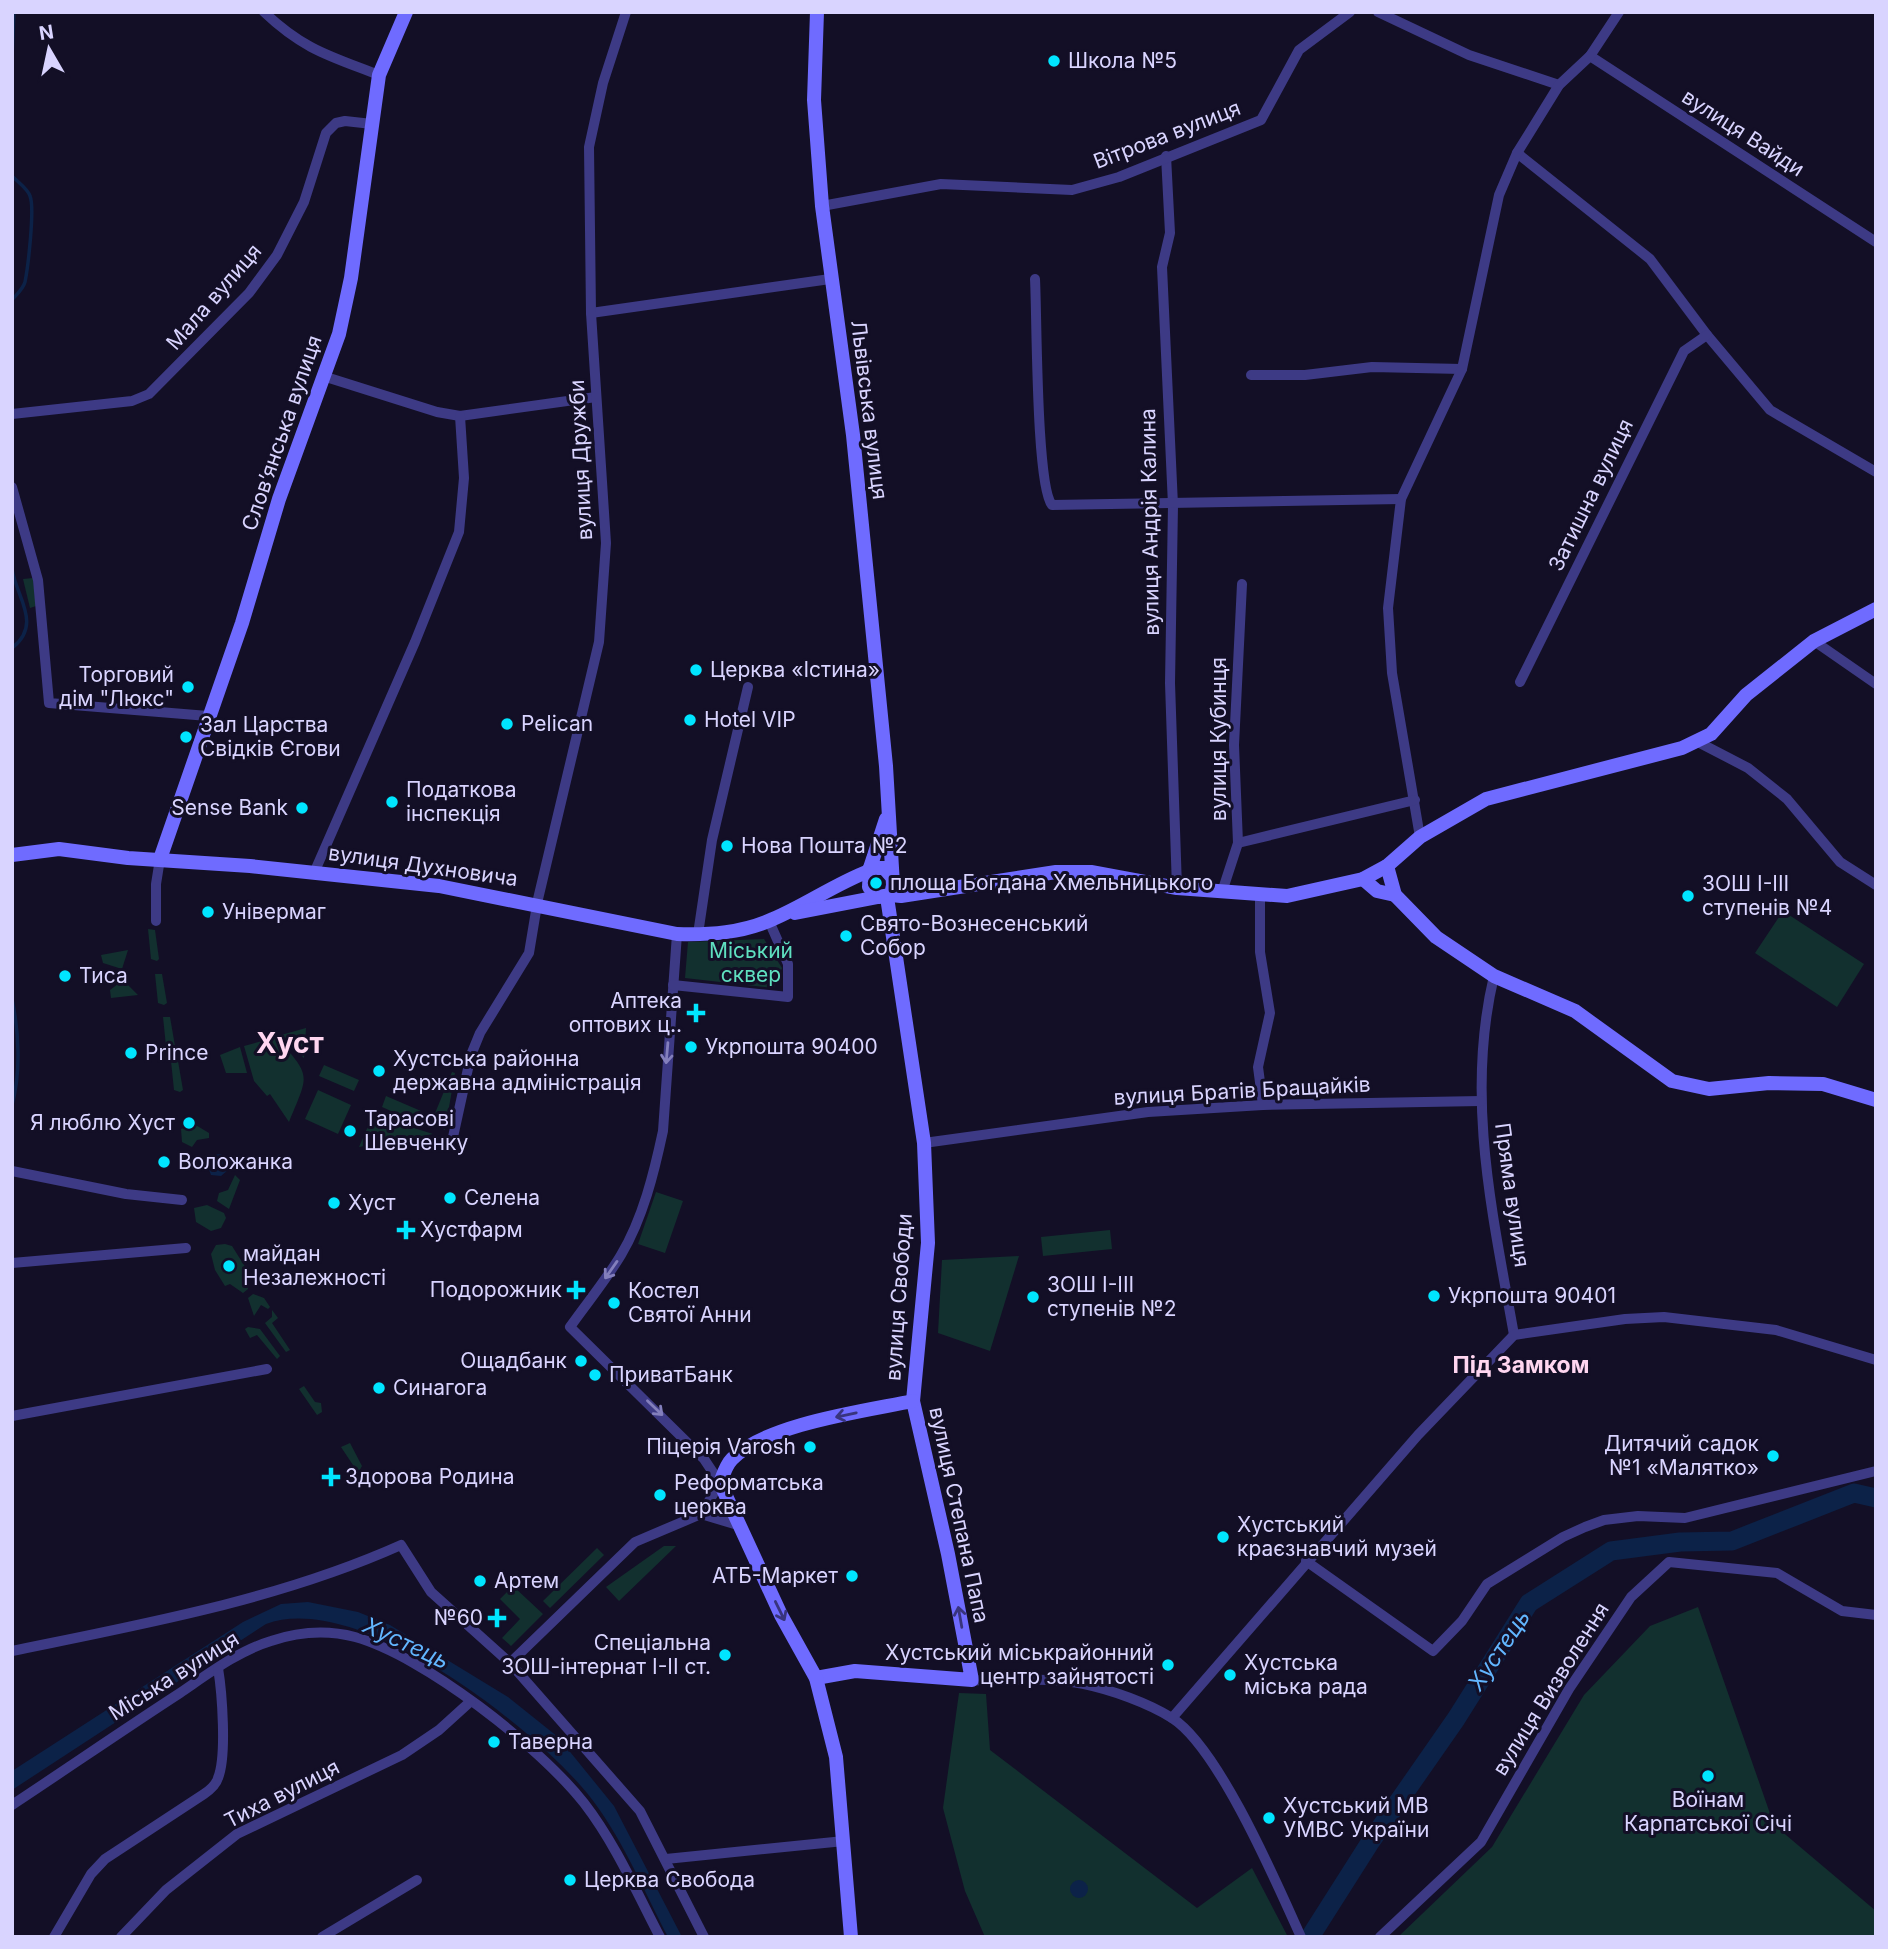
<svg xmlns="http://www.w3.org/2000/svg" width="1888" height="1949" viewBox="0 0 1888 1949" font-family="Inter,sans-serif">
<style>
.green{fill:#12302f}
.water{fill:#0c2248}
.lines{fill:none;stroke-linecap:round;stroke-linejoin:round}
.stream{stroke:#0c2248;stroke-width:3.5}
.river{stroke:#0c2248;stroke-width:19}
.street{stroke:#3d3a85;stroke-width:10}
.secondary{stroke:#6f6bff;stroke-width:14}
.oneway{stroke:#837fbc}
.oneway2{stroke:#38347d}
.poi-dot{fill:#00e5ff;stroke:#130f26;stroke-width:2.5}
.labels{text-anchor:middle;stroke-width:6;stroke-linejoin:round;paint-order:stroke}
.poi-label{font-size:21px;fill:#d9d4ff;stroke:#130f26;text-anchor:start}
.street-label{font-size:21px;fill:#d9d4ff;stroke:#130f26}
.park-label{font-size:21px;fill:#5fe0c0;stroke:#130f26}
.neighbourhood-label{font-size:23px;font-weight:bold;fill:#ffd6f0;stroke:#130f26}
.water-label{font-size:23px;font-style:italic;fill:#62b6ff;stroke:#130f26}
.district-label{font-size:28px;font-weight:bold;fill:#ffd6f0;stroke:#130f26}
</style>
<rect width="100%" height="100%" fill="#130f26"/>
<g class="green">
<path d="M33,578L36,606L30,608L23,579Z"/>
<path d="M1783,911L1864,964L1837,1007L1755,953Z"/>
<path d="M148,929L155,930L159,959L157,961L151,959Z"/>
<path d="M764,939L782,968L774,988L685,978L688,942Z"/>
<path d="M128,950L122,969L103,963L101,955Z"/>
<path d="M155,974H162L167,1003L164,1005L158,1003Z"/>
<path d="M126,978L127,984L138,995L111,998L110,990Z"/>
<path d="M163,1017H170L175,1046L172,1048L166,1046Z"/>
<path d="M306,1028L304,1058L281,1035Z"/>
<path d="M276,1037C312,1077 309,1073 289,1122L270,1094L267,1096L254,1081L244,1046Z"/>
<path d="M240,1047L247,1073H226L220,1055Z"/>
<path d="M171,1061H178L183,1090L180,1092L174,1090Z"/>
<path d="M324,1065L359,1080L354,1091L319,1076Z"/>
<path d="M452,1072L455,1073L445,1130L431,1123Z"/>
<path d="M318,1090L351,1105L338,1134L305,1119Z"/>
<path d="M386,1096L421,1111L416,1122L382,1107Z"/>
<path d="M373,1115L433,1134L359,1147Z"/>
<path d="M194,1124L209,1133V1138L197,1140L192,1147L182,1142L181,1129Z"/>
<path d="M235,1175L240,1180L229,1209L217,1201L219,1193L228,1190Z"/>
<path d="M656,1192L683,1201L665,1253L638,1244Z"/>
<path d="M207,1205L224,1213L226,1218L221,1228L211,1231L196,1222L194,1208Z"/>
<path d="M1110,1230L1112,1249L1043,1256L1041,1237Z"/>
<path d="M225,1244L232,1246L249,1273L246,1277L248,1289L243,1293L230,1284L225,1286L215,1270L211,1254L216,1245Z"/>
<path d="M1019,1256L990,1351L938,1333L942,1260Z"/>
<path d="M253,1294L264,1298L270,1307L268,1309L261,1305L254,1316L248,1298Z"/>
<path d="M272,1310L278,1318L272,1323L290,1350L286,1352L265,1323L272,1317Z"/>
<path d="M248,1327L260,1329L280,1356L277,1359L257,1335L250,1338L245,1329Z"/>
<path d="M304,1386L315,1402L321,1403L322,1412L317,1415L299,1389Z"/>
<path d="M350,1443L362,1466L358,1473L351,1470L355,1468L341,1447Z"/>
<path d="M664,1546H676L619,1601L606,1587Z"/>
<path d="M597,1548L604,1555L550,1608L543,1601Z"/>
<path d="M513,1586L543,1614L511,1646L502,1638L520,1619L500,1599Z"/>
<path d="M1698,1607L1774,1825L1876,1911V1937H1398L1492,1847L1584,1695L1650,1626Z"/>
<path d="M959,1693L986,1694L990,1750L1197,1908L1252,1868L1288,1937H985L965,1891L943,1808Z"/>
</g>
<g class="water">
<path d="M221,1154L228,1160L225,1163L228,1170L221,1176L211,1175L206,1161L213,1158L212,1155Z"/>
<path d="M308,1602L358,1612L390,1625L508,1697L558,1737L614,1806L682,1937H668C643,1889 621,1835 587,1793C531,1725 358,1590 266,1624L12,1790V1771L243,1622L281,1604Z"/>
<circle cx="1079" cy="1889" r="9"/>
</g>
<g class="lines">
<g class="stream">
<path d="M12,58L14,12"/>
<path d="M12,176C18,182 28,189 30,196C35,208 28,267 25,282C23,289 17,294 12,300"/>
<path d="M12,569C16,597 43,624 12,648"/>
<path d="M12,999C19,1032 21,1072 12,1105"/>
</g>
<path class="river" d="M1310,1937L1371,1841L1456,1719L1529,1603L1611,1551L1680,1542L1732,1541L1854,1493L1876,1498"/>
<g class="street">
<path d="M264,12C304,50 330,56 379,75"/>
<path d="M1378,12L1469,55L1559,85"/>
<path d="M1590,56L1876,242"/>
<path d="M1517,153L1650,259L1707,335L1770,410L1876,472"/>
<path d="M1166,156L1170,233L1162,267L1173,505L1170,683L1177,888"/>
<path d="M822,206L941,184L1072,190L1119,177L1261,120L1299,50L1350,12"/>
<path d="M1035,279C1037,314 1036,486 1052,505L1401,499"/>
<path d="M591,313L830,279"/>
<path d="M1251,375H1305L1372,367L1462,369"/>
<path d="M326,377L437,412L460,416L596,397"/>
<path d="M12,414L132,401L149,394L249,293L277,255L304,202L326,133L336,123L345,121L372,124"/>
<path d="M12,487L38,580L49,703L208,716"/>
<path d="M1814,641L1876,684"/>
<path d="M1520,682L1684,351L1707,335"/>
<path d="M1696,741L1748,768L1787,799L1840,862L1876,885"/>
<path d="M1420,837L1392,673L1388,608L1401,499L1462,369L1499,195L1517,153L1559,85L1590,56L1619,12"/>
<path d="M1238,843L1415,800"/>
<path d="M314,873L415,642L459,532L464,478L460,416"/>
<path d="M1222,892L1238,843L1234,745L1242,584"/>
<path d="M1260,896V952L1270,1013L1258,1067L1263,1105"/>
<path d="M156,921V884L160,859"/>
<path d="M677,934L663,1131C654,1173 643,1218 621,1255C606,1280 587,1303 570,1327L704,1459L720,1483L701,1514"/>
<path d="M698,934L712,840L748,687"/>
<path d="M1494,976C1465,1097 1493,1216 1514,1335"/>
<path d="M673,985L788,997V964L769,921"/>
<path d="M453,1137L471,1055L480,1033L529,953L538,899L599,642L606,543L591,313L589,147L603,83L626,12"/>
<path d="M924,1143L1148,1112L1263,1105L1481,1101"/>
<path d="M12,1171L126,1194L182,1200"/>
<path d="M12,1263L186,1248"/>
<path d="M12,1416L267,1369"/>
<path d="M1306,1561L1433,1651L1462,1621L1487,1584L1563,1537L1585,1527L1604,1520L1638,1516L1685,1518L1876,1471"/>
<path d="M12,1651C143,1624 278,1600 401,1545L431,1592L510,1663L640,1811L704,1937"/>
<path d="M510,1663L635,1542L701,1514L741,1526"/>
<path d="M972,1680C1008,1682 1048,1676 1083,1684C1112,1690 1148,1703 1172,1718C1219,1748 1277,1884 1301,1937"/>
<path d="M1172,1718L1418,1435L1514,1335L1625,1319L1664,1317L1776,1330L1876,1360"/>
<path d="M12,1805C68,1768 123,1730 180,1693C208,1674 238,1651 271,1641C298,1632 328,1630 355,1637C424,1656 540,1747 584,1803C615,1843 637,1893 660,1937"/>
<path d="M666,1859L844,1841"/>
<path d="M54,1937L91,1874L105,1859L204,1794C210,1790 216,1785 218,1778C227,1756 222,1692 218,1668"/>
<path d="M121,1937L166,1890L237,1834L402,1755L439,1730L471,1701"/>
<path d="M322,1937L417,1880"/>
<path d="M1380,1937L1481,1842L1569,1689L1631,1597L1669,1562L1777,1573L1842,1611L1876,1615"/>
</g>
<g class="secondary">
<path d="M817,12L814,100L822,206L853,435L886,766L893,885L891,895L878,897L869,887L870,868H884L891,876"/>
<path d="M12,855L59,849L128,858L250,866L439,886L677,934C710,935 742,933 773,919C806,905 835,884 869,871"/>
<path d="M160,859L242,623L279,499L339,334L351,278L379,75L406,12"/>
<path d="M1387,866L1395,895L1436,937L1494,976L1575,1011L1672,1081L1709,1089L1769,1083L1823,1084L1876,1100"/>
<path d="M870,868L886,819"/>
<path d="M1363,879L1377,891L1395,895"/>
<path d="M891,895L901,896L1056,872H1091L1177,888L1287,896L1363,879L1387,866L1420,837L1486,799L1682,748L1711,734L1746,695L1814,641L1876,609"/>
<path d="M795,913L878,897"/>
<path d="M816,1678L855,1671L972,1680L948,1554L913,1401L928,1243L924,1143L887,897"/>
<path d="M851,1937L836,1757L816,1678L781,1615L720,1483C723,1475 726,1465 732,1459C766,1424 865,1411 913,1401"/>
</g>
</g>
<defs><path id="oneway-shaft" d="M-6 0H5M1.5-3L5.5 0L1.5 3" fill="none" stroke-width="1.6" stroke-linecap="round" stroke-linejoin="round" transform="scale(1.75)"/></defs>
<g class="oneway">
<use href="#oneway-shaft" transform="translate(667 1053) rotate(95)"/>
<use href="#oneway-shaft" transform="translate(611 1270) rotate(125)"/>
<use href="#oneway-shaft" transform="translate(655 1408) rotate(44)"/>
</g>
<g class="oneway2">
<use href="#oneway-shaft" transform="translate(846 1415) rotate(168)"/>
<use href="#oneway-shaft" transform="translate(780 1611) rotate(64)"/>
<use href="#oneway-shaft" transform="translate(960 1617) rotate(-100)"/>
</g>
<g class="poi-dot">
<circle cx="1054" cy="61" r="7"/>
<circle cx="696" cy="670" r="7"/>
<circle cx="188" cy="687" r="7"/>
<circle cx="690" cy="720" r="7"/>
<circle cx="507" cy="724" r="7"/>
<circle cx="186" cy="737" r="7"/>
<circle cx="392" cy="802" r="7"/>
<circle cx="302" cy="808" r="7"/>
<circle cx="727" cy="846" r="7"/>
<circle cx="876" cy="883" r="7"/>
<circle cx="1688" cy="896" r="7"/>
<circle cx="208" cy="912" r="7"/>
<circle cx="846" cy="936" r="7"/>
<circle cx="65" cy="976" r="7"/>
<path d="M692.5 1002.5h7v7h7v7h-7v7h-7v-7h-7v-7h7z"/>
<circle cx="691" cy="1047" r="7"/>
<circle cx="131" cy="1053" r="7"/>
<circle cx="379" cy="1071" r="7"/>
<circle cx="189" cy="1123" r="7"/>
<circle cx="350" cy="1131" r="7"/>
<circle cx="164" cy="1162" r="7"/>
<circle cx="450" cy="1198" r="7"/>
<circle cx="334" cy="1203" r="7"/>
<path d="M402.5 1219.5h7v7h7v7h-7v7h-7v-7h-7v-7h7z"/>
<circle cx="229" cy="1266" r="7"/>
<path d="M572.5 1279.5h7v7h7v7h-7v7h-7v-7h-7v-7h7z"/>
<circle cx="1434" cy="1296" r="7"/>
<circle cx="1033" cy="1297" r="7"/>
<circle cx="614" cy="1303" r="7"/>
<circle cx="581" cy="1361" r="7"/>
<circle cx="595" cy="1375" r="7"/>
<circle cx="379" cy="1388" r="7"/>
<circle cx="810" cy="1447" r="7"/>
<circle cx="1773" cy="1456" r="7"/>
<path d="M327.5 1466.5h7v7h7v7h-7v7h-7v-7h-7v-7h7z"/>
<circle cx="660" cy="1495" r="7"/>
<circle cx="1223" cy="1537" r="7"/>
<circle cx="852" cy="1576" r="7"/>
<circle cx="480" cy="1581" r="7"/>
<path d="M493.5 1607.5h7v7h7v7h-7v7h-7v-7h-7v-7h7z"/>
<circle cx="725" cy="1655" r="7"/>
<circle cx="1168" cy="1665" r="7"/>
<circle cx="1230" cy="1675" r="7"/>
<circle cx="494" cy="1742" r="7"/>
<circle cx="1708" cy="1776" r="7"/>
<circle cx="1269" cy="1818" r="7"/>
<circle cx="570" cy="1880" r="7"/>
</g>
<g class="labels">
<g class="poi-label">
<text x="1068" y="68">Школа №5</text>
<text x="710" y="677">Церква «Істина»</text>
<text x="174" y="682" text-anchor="end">Торговий<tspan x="174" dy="24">дім "Люкс"</tspan></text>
<text x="704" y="727">Hotel VIP</text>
<text x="521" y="731">Pelican</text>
<text x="200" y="732">Зал Царства<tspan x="200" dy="24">Свідків Єгови</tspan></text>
<text x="406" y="797">Податкова<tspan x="406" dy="24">інспекція</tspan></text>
<text x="288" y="815" text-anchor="end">Sense Bank</text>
<text x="741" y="853">Нова Пошта №2</text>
<text x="890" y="890">площа Богдана Хмельницького</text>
<text x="1702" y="891">ЗОШ І-ІІІ<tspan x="1702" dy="24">ступенів №4</tspan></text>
<text x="222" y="919">Універмаг</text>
<text x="860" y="931">Свято-Вознесенський<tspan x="860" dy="24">Собор</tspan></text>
<text x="79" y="983">Тиса</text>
<text x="682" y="1008" text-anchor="end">Аптека<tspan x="682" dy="24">оптових ц‥</tspan></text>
<text x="705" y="1054">Укрпошта 90400</text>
<text x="145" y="1060">Prince</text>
<text x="393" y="1066">Хустська районна<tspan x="393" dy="24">державна адміністрація</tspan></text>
<text x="364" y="1126">Тарасові<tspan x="364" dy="24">Шевченку</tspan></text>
<text x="175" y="1130" text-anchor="end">Я люблю Хуст</text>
<text x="178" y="1169">Воложанка</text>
<text x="464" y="1205">Селена</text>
<text x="348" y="1210">Хуст</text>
<text x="420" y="1237">Хустфарм</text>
<text x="243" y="1261">майдан<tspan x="243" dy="24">Незалежності</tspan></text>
<text x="1047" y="1292">ЗОШ І-ІІІ<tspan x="1047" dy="24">ступенів №2</tspan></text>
<text x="562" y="1297" text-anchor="end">Подорожник</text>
<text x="628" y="1298">Костел<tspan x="628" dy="24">Святої Анни</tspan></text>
<text x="1448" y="1303">Укрпошта 90401</text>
<text x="567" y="1368" text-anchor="end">Ощадбанк</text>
<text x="609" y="1382">ПриватБанк</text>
<text x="393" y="1395">Синагога</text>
<text x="1759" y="1451" text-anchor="end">Дитячий садок<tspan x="1759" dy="24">№1 «Малятко»</tspan></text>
<text x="796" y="1454" text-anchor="end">Піцерія Varosh</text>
<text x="345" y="1484">Здорова Родина</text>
<text x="674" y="1490">Реформатська<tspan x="674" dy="24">церква</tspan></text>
<text x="1237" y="1532">Хустський<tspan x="1237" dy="24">краєзнавчий музей</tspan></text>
<text x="838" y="1583" text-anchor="end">АТБ-Маркет</text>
<text x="494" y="1588">Артем</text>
<text x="483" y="1625" text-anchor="end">№60</text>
<text x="711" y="1650" text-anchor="end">Спеціальна<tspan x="711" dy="24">ЗОШ-інтернат І-ІІ ст.</tspan></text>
<text x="1154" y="1660" text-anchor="end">Хустський міськрайонний<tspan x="1154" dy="24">центр зайнятості</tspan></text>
<text x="1244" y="1670">Хустська<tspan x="1244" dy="24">міська рада</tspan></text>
<text x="508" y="1749">Таверна</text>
<text x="1708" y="1807" text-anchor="middle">Воїнам<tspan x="1708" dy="24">Карпатської Січі</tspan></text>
<text x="1283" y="1813">Хустський МВ<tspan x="1283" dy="24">УМВС України</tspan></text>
<text x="584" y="1887">Церква Свобода</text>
</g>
<g class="street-label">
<text transform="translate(1743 133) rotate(33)" y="7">вулиця Вайди</text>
<text transform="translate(1167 135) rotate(-21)" y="7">Вітрова вулиця</text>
<text transform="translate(214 297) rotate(-49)" y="7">Мала вулиця</text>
<text transform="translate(869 410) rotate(83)" y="7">Львівська вулиця</text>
<text transform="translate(282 433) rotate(-71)" y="7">Словʼянська вулиця</text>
<text transform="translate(581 460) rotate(-93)" y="7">вулиця Дружби</text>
<text transform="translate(1591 495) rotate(-64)" y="7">Затишна вулиця</text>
<text transform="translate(1150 522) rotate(-91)" y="7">вулиця Андрія Калина</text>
<text transform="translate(1219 739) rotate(-90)" y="7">вулиця Кубинця</text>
<text transform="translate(423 866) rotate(8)" y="7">вулиця Духновича</text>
<text transform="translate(1242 1091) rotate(-3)" y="7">вулиця Братів Бращайків</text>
<text transform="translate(1512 1195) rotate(82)" y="7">Пряма вулиця</text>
<text transform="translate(899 1297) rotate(-86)" y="7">вулиця Свободи</text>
<text transform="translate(959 1515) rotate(78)" y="7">вулиця Степана Папа</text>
<text transform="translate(174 1676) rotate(-32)" y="7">Міська вулиця</text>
<text transform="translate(1551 1689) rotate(-58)" y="7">вулиця Визволення</text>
<text transform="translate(282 1794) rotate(-27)" y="7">Тиха вулиця</text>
</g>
<g class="park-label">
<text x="751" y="958">Міський<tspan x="751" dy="24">сквер</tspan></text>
</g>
<g class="neighbourhood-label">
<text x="1521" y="1373">Під Замком</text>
</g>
<g class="water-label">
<text transform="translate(406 1643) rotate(25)" y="8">Хустець</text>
<text transform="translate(1499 1650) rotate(-56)" y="8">Хустець</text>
</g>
<g class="district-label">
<text x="290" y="1053">Хуст</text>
</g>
</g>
<rect width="1888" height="1949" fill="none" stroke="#d9d4ff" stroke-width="28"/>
<g transform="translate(49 49) rotate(351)" stroke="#130f26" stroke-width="5" paint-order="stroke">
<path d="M0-5L12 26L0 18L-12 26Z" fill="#d9d4ff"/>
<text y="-10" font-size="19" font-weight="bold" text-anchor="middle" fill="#d9d4ff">N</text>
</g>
</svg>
